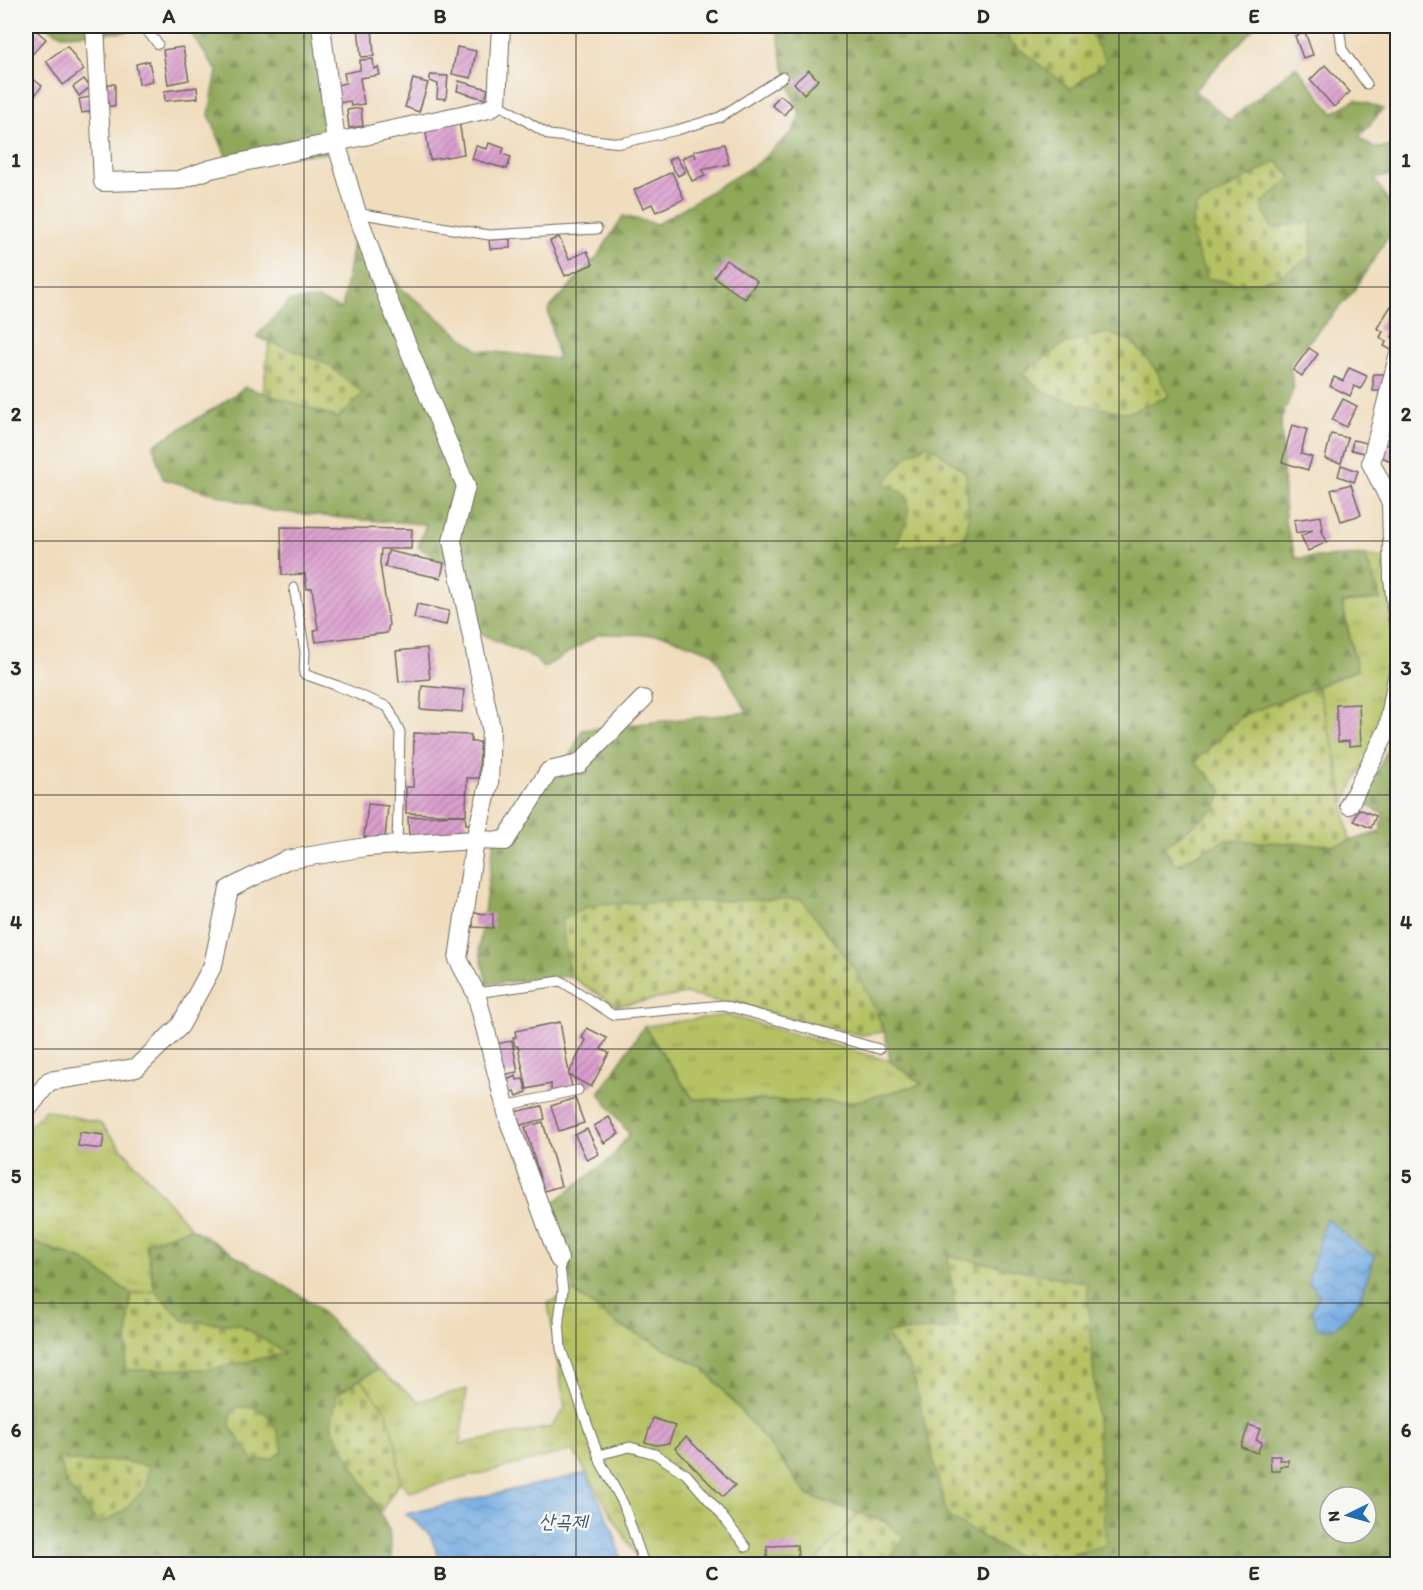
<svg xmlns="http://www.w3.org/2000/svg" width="1423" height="1590" viewBox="0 0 1423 1590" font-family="Itim,'Poor Story',sans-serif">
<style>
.grass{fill:url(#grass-tufts);stroke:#707648;stroke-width:1.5}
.forest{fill:url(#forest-firs);stroke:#5e6a42;stroke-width:1.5;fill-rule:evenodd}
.cemetery{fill:url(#cemetery-stones);stroke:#707648;stroke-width:1.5}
.water{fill:url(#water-waves);stroke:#4f6b86;stroke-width:1.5}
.building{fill:url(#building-hatch)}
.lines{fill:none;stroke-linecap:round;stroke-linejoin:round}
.service-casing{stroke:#70695e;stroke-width:11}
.minor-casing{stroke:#70695e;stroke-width:20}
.service{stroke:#fff;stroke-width:9}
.minor{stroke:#fff;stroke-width:18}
.grid{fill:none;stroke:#2b2b2b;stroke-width:1.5;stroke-opacity:0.55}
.labels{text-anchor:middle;stroke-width:5;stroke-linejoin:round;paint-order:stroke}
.water-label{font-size:20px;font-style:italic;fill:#44586b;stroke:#f6f6f2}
.neatline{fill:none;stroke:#2b2b2b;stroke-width:2}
.grid-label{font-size:20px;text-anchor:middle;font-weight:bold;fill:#2b2b2b}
</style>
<defs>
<pattern id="grass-tufts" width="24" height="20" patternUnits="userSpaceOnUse" patternTransform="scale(1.5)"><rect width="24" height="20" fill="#b5c264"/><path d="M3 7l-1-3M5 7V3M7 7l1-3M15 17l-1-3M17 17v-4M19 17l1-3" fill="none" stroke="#939e53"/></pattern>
<pattern id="forest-firs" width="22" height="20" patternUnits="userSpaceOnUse" patternTransform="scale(1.5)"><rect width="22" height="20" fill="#90a85a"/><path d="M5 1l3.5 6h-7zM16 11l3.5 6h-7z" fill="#76894b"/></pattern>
<pattern id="cemetery-stones" width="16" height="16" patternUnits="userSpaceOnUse" patternTransform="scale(1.5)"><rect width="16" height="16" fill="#b5c264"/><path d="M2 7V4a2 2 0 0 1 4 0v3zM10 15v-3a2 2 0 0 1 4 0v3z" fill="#939e53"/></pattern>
<pattern id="water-waves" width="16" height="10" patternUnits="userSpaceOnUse" patternTransform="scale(1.5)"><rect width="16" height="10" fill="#73abe2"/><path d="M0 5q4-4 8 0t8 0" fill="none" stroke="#5f8bb7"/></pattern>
<pattern id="building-hatch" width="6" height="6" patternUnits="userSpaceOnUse" patternTransform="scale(1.5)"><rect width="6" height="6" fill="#db9ece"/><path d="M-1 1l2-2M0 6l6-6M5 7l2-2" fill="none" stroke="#b281a7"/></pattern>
</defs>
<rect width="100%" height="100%" fill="#f6f6f2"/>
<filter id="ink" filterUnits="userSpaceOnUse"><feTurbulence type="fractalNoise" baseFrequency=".0167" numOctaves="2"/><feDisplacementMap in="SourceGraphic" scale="12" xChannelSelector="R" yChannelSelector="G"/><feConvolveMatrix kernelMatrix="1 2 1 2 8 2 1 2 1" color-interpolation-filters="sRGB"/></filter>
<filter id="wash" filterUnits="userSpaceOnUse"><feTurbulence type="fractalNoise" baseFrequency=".008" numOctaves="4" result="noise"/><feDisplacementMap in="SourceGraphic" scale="24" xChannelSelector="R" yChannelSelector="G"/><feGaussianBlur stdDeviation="1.35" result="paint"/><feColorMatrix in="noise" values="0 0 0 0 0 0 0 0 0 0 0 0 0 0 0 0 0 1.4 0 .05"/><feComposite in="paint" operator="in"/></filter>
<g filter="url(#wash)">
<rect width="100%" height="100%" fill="#f0ddbe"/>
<g class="grass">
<path d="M1365,555L1386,559L1394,654L1383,726L1344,802L1335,753L1317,686L1357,670L1342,603L1380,599Z"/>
<path d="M726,1015L890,1061L923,1084L854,1102L693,1099L644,1026Z"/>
<path d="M45,1110L100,1123L191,1228L146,1243L155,1291L131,1294L83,1260L26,1240V1130Z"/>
<path d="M573,1291L619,1325L703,1367L764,1438L809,1496L859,1513L819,1560L813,1564H641L573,1450L409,1492L400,1481L396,1445L361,1379L377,1369L419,1401L467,1389L460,1444L551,1427L565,1409L548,1303Z"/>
</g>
<g class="forest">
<path d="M46,26H141L126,32L62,35Z"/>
<path d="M177,26H322L326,153L228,161L209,115L217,71L190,32Z"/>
<path d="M775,26H1256L1194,91L1230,120L1296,66L1333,113L1356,99L1383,109L1359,137L1374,148L1397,147V174L1374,179L1397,214V223L1353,292L1290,362L1293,390L1281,419L1285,522L1296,558L1365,555L1381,599L1342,603L1357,670L1242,716L1196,762L1223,791L1216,808L1164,847L1177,865L1225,840L1335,845L1380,832L1384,814L1362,803L1397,730V1564H885L905,1538L886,1522L809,1496L764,1438L703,1367L619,1325L573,1291L554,1202L612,1158L629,1134L599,1093L644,1026L693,1099L854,1102L922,1084L890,1061L885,1032L562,920L570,976L487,984L479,948L495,834L543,764L568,761L582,730L747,712L713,653L664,635L599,634L543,668L534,658L477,632L452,569L418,547L426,524L363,520L272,511L163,479L153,445L218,406L245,387L339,418L326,363L256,337L290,301L317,299L342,309L353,242L348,220L375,242L400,287L478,350L558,359L548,310L597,257L623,216L657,224L758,163L793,131L800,114C792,95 785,74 781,54C779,44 780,34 775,26ZM1330,1497H1366V1533H1330Z"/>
<path d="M191,1228L314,1304L377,1369L337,1394L331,1426L389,1530L393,1564H26V1240L83,1260L131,1294L125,1369L241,1325L184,1321L155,1291L146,1243Z"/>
</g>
<g class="cemetery">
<path d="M1006,26H1087L1106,61L1071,89L1009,41Z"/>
<path d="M1277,161L1292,178L1261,204L1272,229L1311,220V257L1279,277L1244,285L1207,278L1191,234L1195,207Z"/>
<path d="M1107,333L1133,342L1156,370L1169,396L1128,413L1078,404L1043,391L1022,374L1063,344Z"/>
<path d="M269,341L326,363L363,393L339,418L263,393Z"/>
<path d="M928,444L966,473L969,514L966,538L895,548L909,513L905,494L884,483L908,455Z"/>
<path d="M1317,686L1335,753L1350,841L1335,845L1225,840L1176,865L1164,847L1216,808L1223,791L1195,762L1242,716Z"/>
<path d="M801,899L857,972L885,1032L861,1035L686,994L616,1006L570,976L561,920L593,904Z"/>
<path d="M948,1256L1087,1283L1106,1545L1038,1564L1006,1551L947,1516L912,1371L885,1333L958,1328Z"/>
<path d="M155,1291L184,1321L241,1325L285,1353L213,1369L125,1370L131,1294Z"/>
<path d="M361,1379L386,1411L396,1445L400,1481L380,1513L331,1426L337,1394Z"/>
<path d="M232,1408C239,1408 249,1406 256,1408C273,1413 280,1437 283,1452L271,1459L254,1461L230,1427Z"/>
<path d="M59,1457L86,1463L116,1460L148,1466L146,1487L123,1511L100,1525L66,1484Z"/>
<path d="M859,1513L886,1522L905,1538L885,1564H813Z"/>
</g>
<g class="water">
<path d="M1326,1218L1350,1239L1376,1257L1373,1261L1359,1300L1349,1314L1333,1329L1317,1328L1312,1309L1319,1294L1308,1282Z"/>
<path d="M586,1473L612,1527L623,1564H441L430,1535L406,1514Z"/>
</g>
<g id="blocks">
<g class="building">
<path d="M26,26H31L46,39L28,59L26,57Z"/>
<path d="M358,26H372L374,56L361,57Z"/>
<path d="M1289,26H1314L1290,32Z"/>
<path d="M1305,32L1313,55L1303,58L1295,36Z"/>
<path d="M67,46L84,70L63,85L46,61Z"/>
<path d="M183,47L189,80L168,84L163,50Z"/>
<path d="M457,47L476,51L471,78L452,74Z"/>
<path d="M373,59L374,69L378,67L380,75L360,78L364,104L351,106L350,101L339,103L336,85L346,83L344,73L360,70V60Z"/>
<path d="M149,61L153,81L139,84L136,64Z"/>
<path d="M1325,65L1350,92L1334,107L1310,80Z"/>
<path d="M809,70L818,80L804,94L794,83Z"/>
<path d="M430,75L448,76L446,99L437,98L438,84L430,81Z"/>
<path d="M33,79L42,86L26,107V88Z"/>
<path d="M84,79L90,87L79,96L73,87Z"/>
<path d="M413,79L428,83L419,112L405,107Z"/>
<path d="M459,81L488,89L485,99L457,91Z"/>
<rect x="103" y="84" width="12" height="22"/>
<path d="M197,87L198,98L165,101L164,91Z"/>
<path d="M780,95L792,105L784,115L772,105Z"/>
<path d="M90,97L93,111L82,113L79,99Z"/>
<path d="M361,108L363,126L349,128L347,110Z"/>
<path d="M459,120L464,154L430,160L425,126Z"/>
<path d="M489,143L504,148L502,154L511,157L507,169L472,159L476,146L487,149Z"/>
<path d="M724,144L729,164L702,170L705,176L692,181L682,158L694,153L696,158L694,151Z"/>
<path d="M676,156L685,172L678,176L668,160Z"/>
<path d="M672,172L684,199L656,212L652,204L643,208L634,190Z"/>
<path d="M559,237L569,259L587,251L593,264L565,276L550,241Z"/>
<path d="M510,239V248L490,249L489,240Z"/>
<path d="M726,260L757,281L745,299L714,277Z"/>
<path d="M1391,306L1398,310V329L1392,337L1398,341V344L1393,351L1384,346L1386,342L1380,337L1383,332L1377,328Z"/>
<path d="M1309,348L1318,354L1302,376L1293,370Z"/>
<path d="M1349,368L1367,376L1361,389L1354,386L1350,396L1330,386L1334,377L1343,381Z"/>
<path d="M1373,374H1385L1384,391H1373Z"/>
<path d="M1343,399L1357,406L1346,427L1332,420Z"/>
<path d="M1292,425L1307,429L1301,454L1312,457L1308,470L1282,462Z"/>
<path d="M1331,434L1348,438L1341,463L1325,459Z"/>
<path d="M1353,440L1367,443L1365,453L1351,450Z"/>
<path d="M1383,443L1398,450V464L1377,455Z"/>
<path d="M1341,465L1358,471L1354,482L1338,476Z"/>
<path d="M1351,484L1361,515L1341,521L1331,490Z"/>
<path d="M1321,516L1323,529H1321L1327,542L1308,551L1301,536L1313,530L1296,533L1294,520Z"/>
<path d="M281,527L412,529L411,549H381L380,563L389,625L387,633L316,642L314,631L318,629L312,588L307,589L305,574L282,575Z"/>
<path d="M388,551L444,563L441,578L385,567Z"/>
<path d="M417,604L449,611L446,625L414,618Z"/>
<path d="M427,648L430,679L399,682L396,651Z"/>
<path d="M422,686L464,690L462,712L420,709Z"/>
<path d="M1359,704L1361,745L1349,746V741L1338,742L1336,705Z"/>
<path d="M414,733L471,735V742H480L479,778H467L466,815L406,813V787H413Z"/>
<path d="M368,804L388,806L385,839L364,837Z"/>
<path d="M1359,809L1376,816L1371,828L1354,821Z"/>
<path d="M465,815L466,824H472L473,836L409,838L408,817Z"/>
<path d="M473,913L493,914V928L473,927Z"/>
<path d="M560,1022L569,1073L586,1040L582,1038L587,1028L607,1038L601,1049L609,1053L591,1087L569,1075L572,1087L551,1091V1084L527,1089L518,1046H515L513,1038L516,1037L515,1031Z"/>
<path d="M512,1041L518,1072L501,1075L495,1044Z"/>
<path d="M516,1076L517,1080L523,1079L527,1092L517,1096L515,1091L508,1093L504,1081Z"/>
<path d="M575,1098L584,1123L559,1131L551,1106Z"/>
<path d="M542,1106L545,1119L517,1126L514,1112Z"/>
<path d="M609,1117L619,1134L604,1143L594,1126Z"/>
<path d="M543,1122L561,1186L544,1191L525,1127Z"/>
<path d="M587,1129L599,1154L587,1160L575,1135Z"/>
<path d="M80,1132L104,1135L102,1149L78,1146Z"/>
<path d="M653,1418L675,1426L669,1443L656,1445L645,1442Z"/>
<path d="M1249,1425L1260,1429L1256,1440L1262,1442L1257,1453L1241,1447Z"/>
<path d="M686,1437L735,1485L723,1497L675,1448Z"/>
<path d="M1270,1456H1280V1460H1288V1466H1280V1471H1271Z"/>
<path d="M797,1545L798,1557L767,1558V1546Z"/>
</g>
</g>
</g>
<g filter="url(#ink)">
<use href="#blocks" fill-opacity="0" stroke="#70695e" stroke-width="1.5"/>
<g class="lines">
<defs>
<g id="service">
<path d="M143,26L158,44"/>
<path d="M1339,26L1342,49L1367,84"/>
<path d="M497,103L549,135L621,143L677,130L720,117L783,77"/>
<path d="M357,213L489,235L597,229"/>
<path d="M294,588L305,652L304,674L338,686L388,707L400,732L397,845"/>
<path d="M476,993L561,981L613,1015L724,1005L879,1049"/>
<path d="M505,1106L578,1090"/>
<path d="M559,1259L563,1290L559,1319L561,1349L601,1463L623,1503L644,1564"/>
<path d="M598,1455L630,1447L655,1454L686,1474L715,1507L746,1547"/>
</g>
<g id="minor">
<path d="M95,26L103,182L179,180L211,169L489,109L497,103L501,26"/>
<path d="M321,26L336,142L357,213L387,297L466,486L452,541L491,728L489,785L475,840L458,959L476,993L510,1124L559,1259"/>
<path d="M1398,357L1371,463L1391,503L1393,578L1398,622"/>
<path d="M1349,805L1388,729L1398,672"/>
<path d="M26,1111L49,1081L136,1068L180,1026L213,965L229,889L286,860L366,847L475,840L505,841L549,771L579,764L643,699"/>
</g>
</defs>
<use href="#service" class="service-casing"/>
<use href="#minor" class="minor-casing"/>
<use href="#service" class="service"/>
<use href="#minor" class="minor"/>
</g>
</g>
<path class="grid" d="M304,26V1564M576,26V1564M847,26V1564M1119,26V1564M26,287H1398M26,541H1398M26,795H1398M26,1049H1398M26,1303H1398"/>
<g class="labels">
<g class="water-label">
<text x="563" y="1528">산곡제</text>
</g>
</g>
<rect width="1423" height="1590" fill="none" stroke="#f6f6f2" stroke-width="66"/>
<g transform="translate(1348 1515) rotate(265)"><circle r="28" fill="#f6f6f2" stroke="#a5a5a2" stroke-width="1.5"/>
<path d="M0-4.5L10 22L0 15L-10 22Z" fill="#1f6fb2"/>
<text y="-9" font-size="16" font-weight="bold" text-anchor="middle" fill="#2b2b2b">N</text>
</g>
<rect x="33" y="33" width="1357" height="1524" class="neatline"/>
<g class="grid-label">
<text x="169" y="23">A</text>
<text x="440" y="23">B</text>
<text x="712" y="23">C</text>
<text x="983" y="23">D</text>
<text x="1254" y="23">E</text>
<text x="16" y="167">1</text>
<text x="1406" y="167">1</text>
<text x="16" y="421">2</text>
<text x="1406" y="421">2</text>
<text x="16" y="675">3</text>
<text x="1406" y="675">3</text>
<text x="16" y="929">4</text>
<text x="1406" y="929">4</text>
<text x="16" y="1183">5</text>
<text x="1406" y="1183">5</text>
<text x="16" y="1437">6</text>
<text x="1406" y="1437">6</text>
<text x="169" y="1580">A</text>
<text x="440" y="1580">B</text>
<text x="712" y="1580">C</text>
<text x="983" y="1580">D</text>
<text x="1254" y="1580">E</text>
</g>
</svg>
